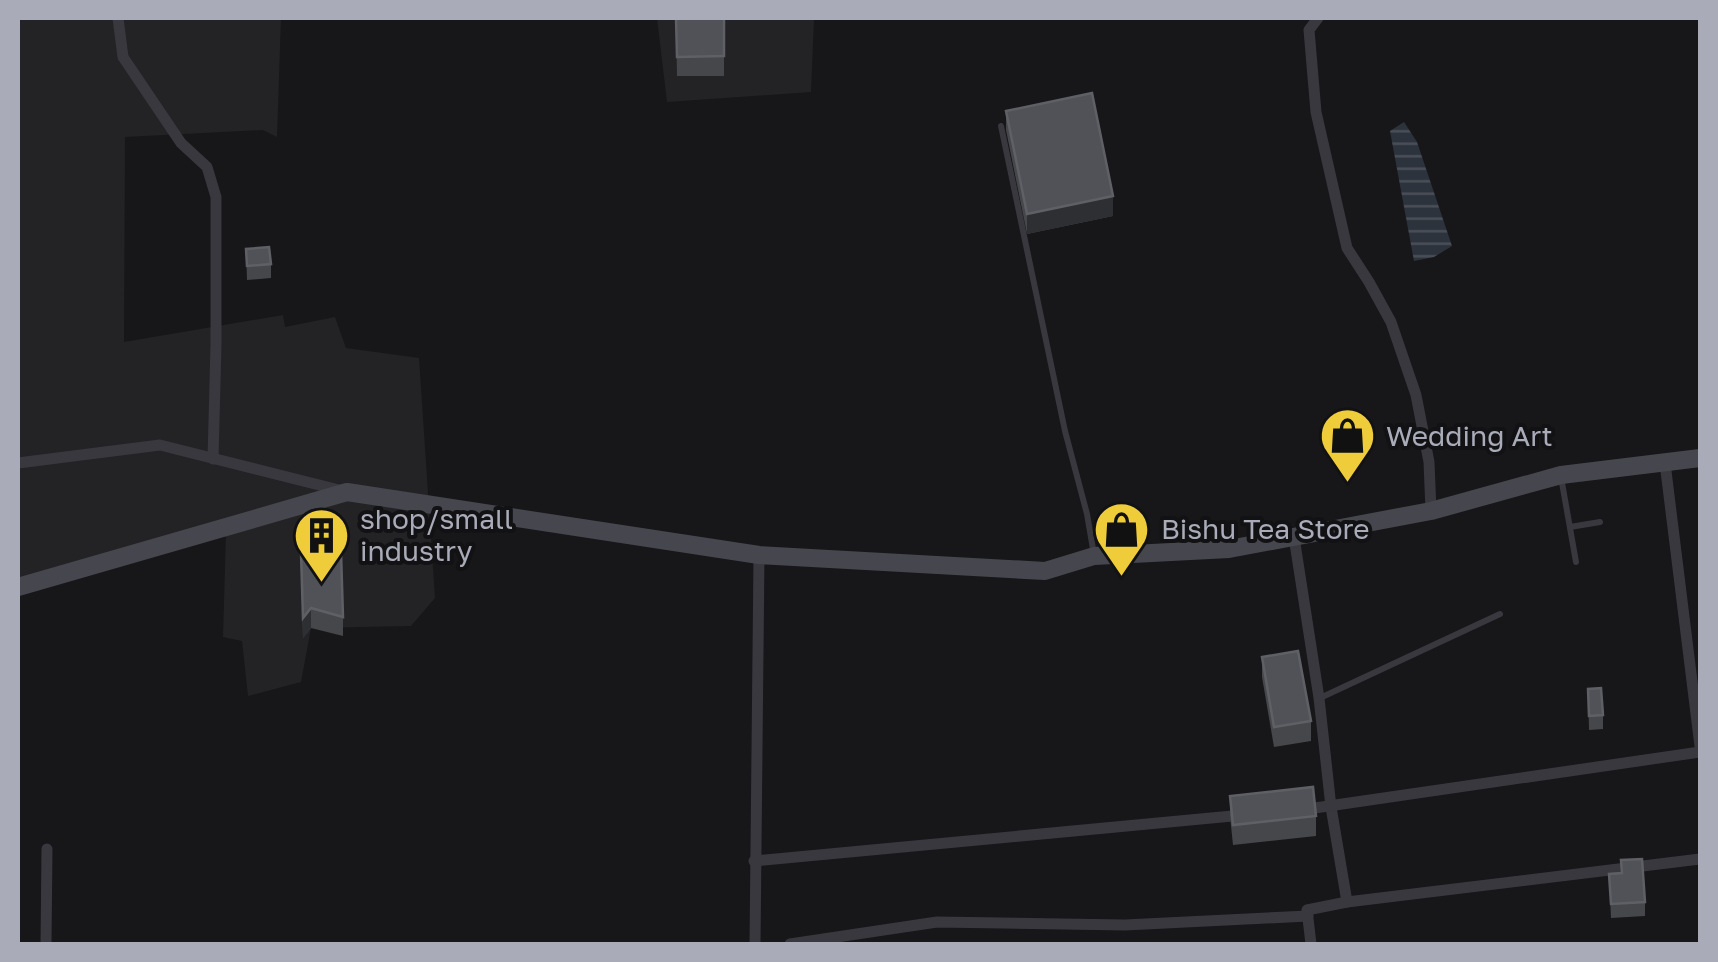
<svg xmlns="http://www.w3.org/2000/svg" width="1718" height="962" viewBox="0 0 1718 962" font-family="'Golos Text',sans-serif">
<style>
.built{fill:#232326}
.water{fill:url(#water-rules)}
.lines{fill:none;stroke-linecap:round;stroke-linejoin:round}
.lane{stroke:#38383e;stroke-width:6}
.street{stroke:#38383e;stroke-width:11}
.secondary{stroke:#46474e;stroke-width:18}
.wall{fill:#45474b}
.shaded-wall{fill:#2e2f32}
.building{fill:#505257;stroke:#5e6066;stroke-width:2.5}
.labels{text-anchor:middle;stroke-width:8;stroke-linejoin:round;paint-order:stroke}
.poi-label{font-size:28px;fill:#a9acb8;stroke:#121214;text-anchor:start}
</style>
<defs>
<pattern id="water-rules" width="6" height="5" patternUnits="userSpaceOnUse" patternTransform="scale(2.5)"><rect width="6" height="5" fill="#2d333d"/><path d="M0 2.5h6" fill="none" stroke="#494e57"/></pattern>
</defs>
<rect width="100%" height="100%" fill="#171719"/>
<g class="built">
<path d="M18,18H281L277,137L263,130L125,137L124,342L283,315L285,327L335,317L346,348L419,358L435,598L411,626L311,628L301,682L248,696L242,641L223,637L226,532L18,587Z"/>
<path d="M657,18H814L811,92L667,102Z"/>
</g>
<path class="water" d="M1404,122L1417,142L1452,246L1434,257L1414,261L1390,131Z"/>
<g class="lines">
<g class="lane">
<path d="M1001,126L1065,431L1087,514L1094,555"/>
<path d="M1561,477L1576,562"/>
<path d="M1570,527L1600,522"/>
<path d="M1320,698L1500,614"/>
</g>
<g class="street">
<path d="M118,18L123,57L181,143L207,167L216,197V344L213,459"/>
<path d="M1318,18L1309,30L1316,112L1347,248L1369,282L1391,322L1416,395L1429,462L1431,511"/>
<path d="M18,463L160,445L343,491"/>
<path d="M1665,463L1700,746"/>
<path d="M1294,537L1319,698L1331,807L1347,902"/>
<path d="M1301,810L1700,752"/>
<path d="M754,861L1243,815"/>
<path d="M46,944L47,849"/>
<path d="M755,944L759,555"/>
<path d="M790,944L937,922L1125,925L1308,916"/>
<path d="M1311,944L1307,910L1347,902L1700,859"/>
</g>
<path class="secondary" d="M18,587L347,492L759,555L1045,571L1094,556L1229,549L1431,511L1561,475L1700,458"/>
</g>
<g class="wall">
<path d="M676,18H724V76H677Z"/>
<path d="M1006,111L1113,216L1027,234L1006,130Z"/>
<path d="M246,249L271,264V278L247,280Z"/>
<path d="M300,540L343,617V636L311,628L303,638Z"/>
<path d="M1262,657L1311,721V741L1274,747L1262,677Z"/>
<path d="M1588,689L1603,715V729L1589,730Z"/>
<path d="M1230,796L1316,816V836L1233,845L1230,816Z"/>
<path d="M1609,874L1645,902V916L1611,918Z"/>
</g>
<g class="shaded-wall">
<path d="M1113,196V216L1027,234V214Z"/>
<path d="M311,608V628L303,638V618Z"/>
</g>
<g class="building">
<path d="M676,18H724V56L677,57Z"/>
<path d="M1092,93L1113,196L1027,214L1006,111Z"/>
<path d="M269,247L271,264L247,266L246,249Z"/>
<path d="M340,519L343,617L311,608L303,618L300,520Z"/>
<path d="M1298,651L1311,721L1274,727L1262,657Z"/>
<path d="M1601,688L1603,715L1589,716L1588,689Z"/>
<path d="M1313,787L1316,816L1233,825L1230,796Z"/>
<path d="M1642,859L1645,902L1611,904L1609,874L1622,873L1621,860Z"/>
</g>
<defs>
<symbol id="shop-pin" viewBox="-11 -11 22 30"><path d="M0 17L-7.5 6A9.5 9.5 0 1 1 7.5 6Z" fill="#efcc39" stroke="#121214"/><path d="M-5-2.5h2.3a2.7 3.5 0 0 1 5.4 0H5L5.5 6h-11ZM-1.5-2.5h3a1.5 2.3 0 0 0-3 0Z" fill="#111"/></symbol>
<symbol id="building-pin" viewBox="-11 -11 22 30"><path d="M0 17L-7.5 6A9.5 9.5 0 1 1 7.5 6Z" fill="#efcc39" stroke="#121214"/><path d="M-4-6H4V6H1V3H-1V6H-4ZM-2.5-4.3h1.7v1.8h-1.7ZM.8-4.3h1.7v1.8H.8ZM-2.5-1h1.7V.8h-1.7ZM.8-1h1.7V.8H.8Z" fill="#111"/></symbol>
</defs>
<g fill-rule="evenodd">
<use href="#shop-pin" x="1316" y="404" width="63" height="86"/>
<use href="#shop-pin" x="1090" y="498" width="63" height="86"/>
<use href="#building-pin" x="290" y="504" width="63" height="86"/>
</g>
<g class="labels">
<g class="poi-label">
<text x="1386" y="446">Wedding Art</text>
<text x="360" y="529">shop/small<tspan x="360" dy="32">industry</tspan></text>
<text x="1161" y="539">Bishu Tea Store</text>
</g>
</g>
<rect width="1718" height="962" fill="none" stroke="#a9acb8" stroke-width="40"/>
</svg>
